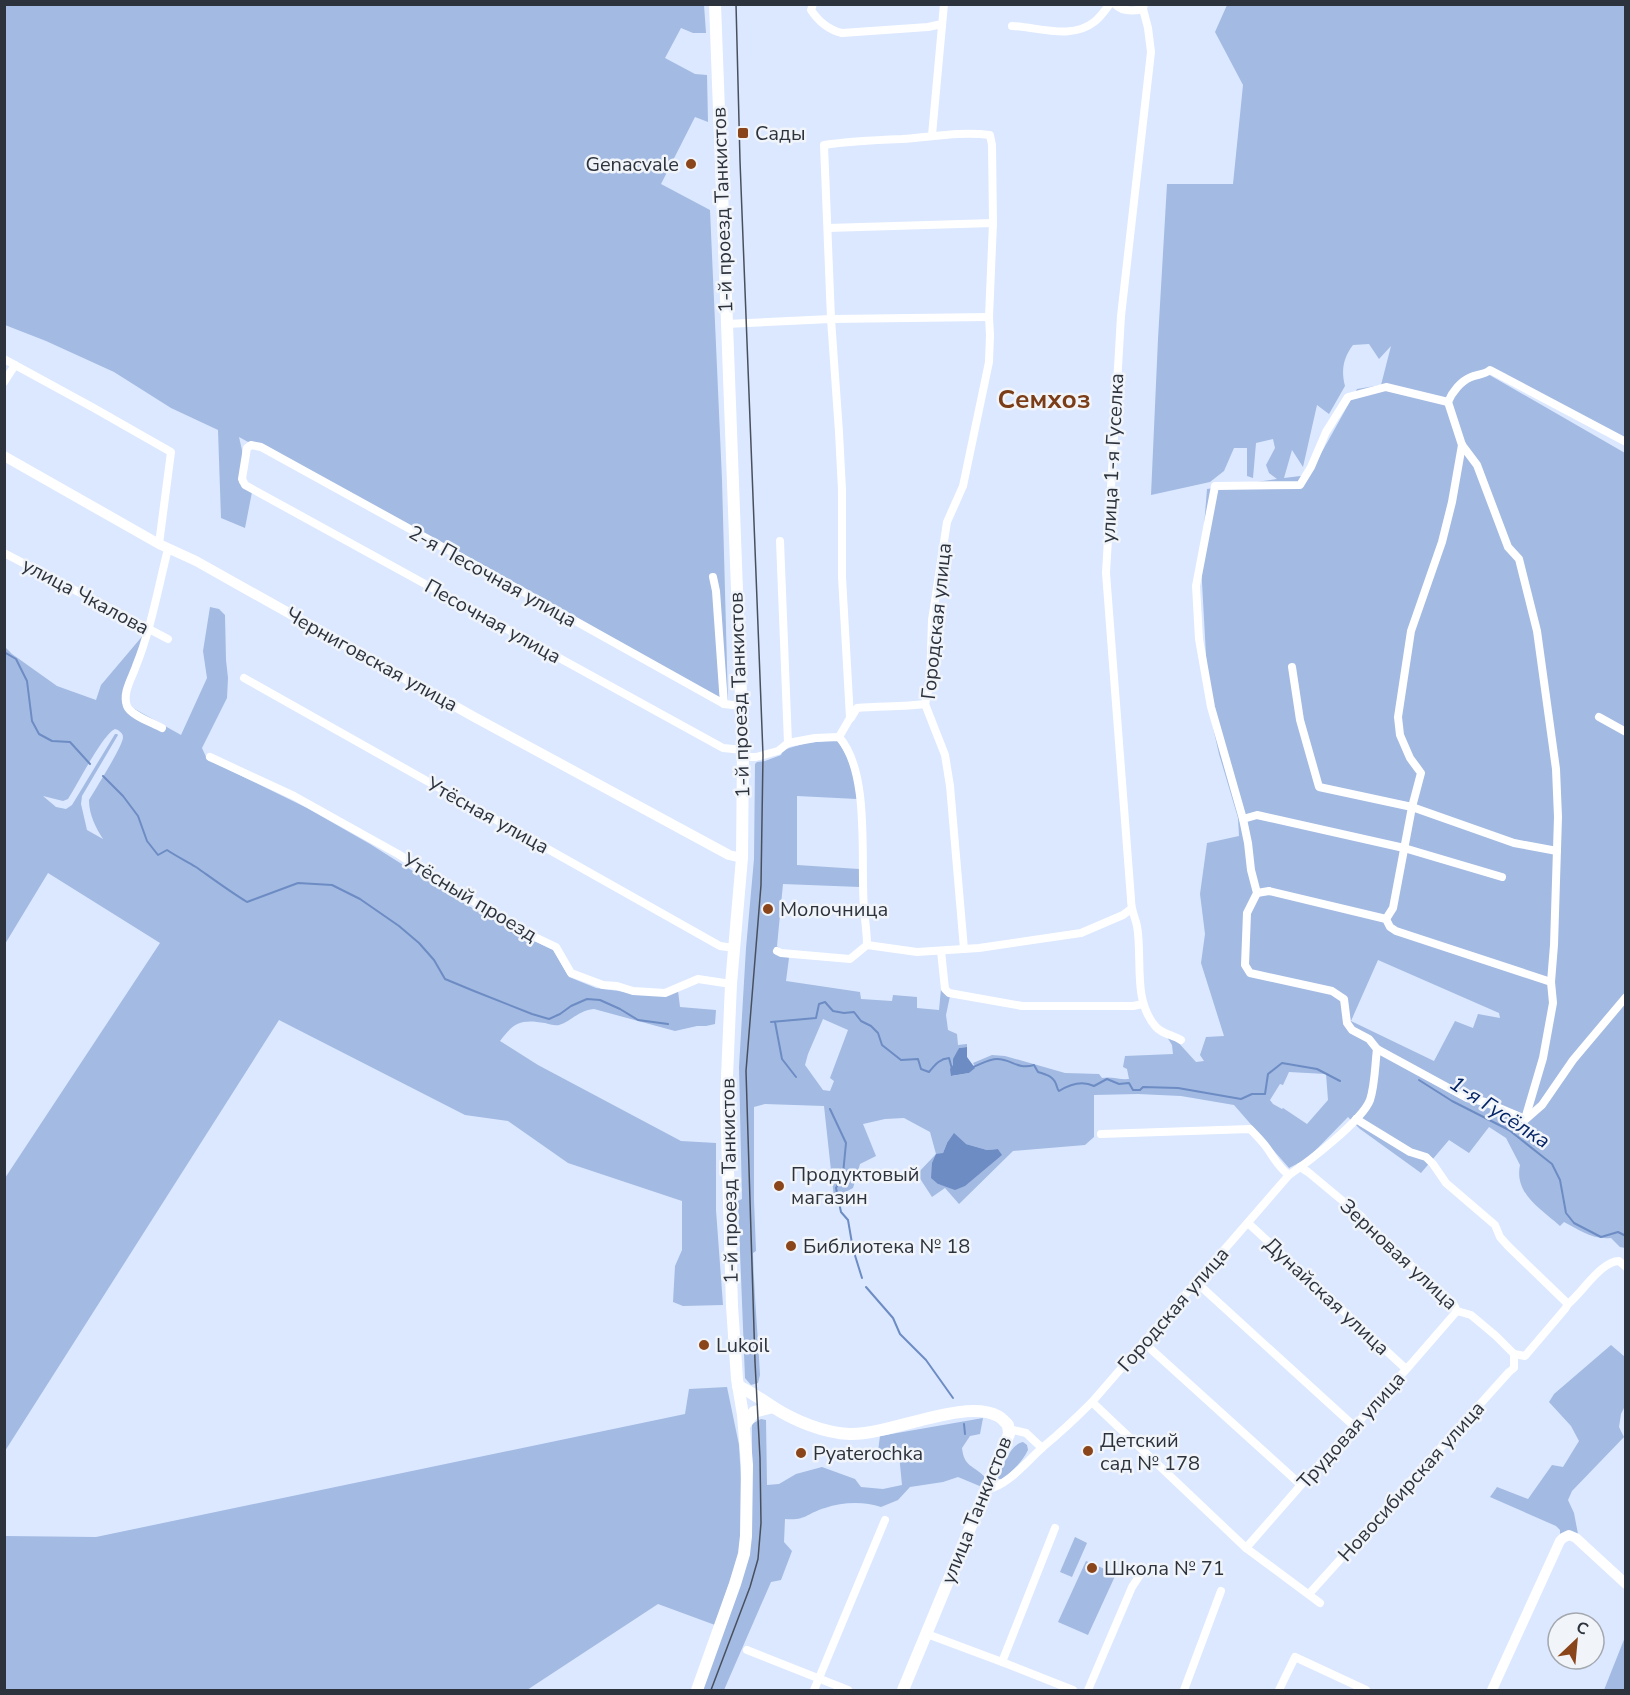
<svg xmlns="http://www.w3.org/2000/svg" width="1630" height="1695" viewBox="0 0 1630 1695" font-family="'Nunito Sans',sans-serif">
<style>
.green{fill:#a3bae3;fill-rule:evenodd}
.water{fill:#6d8cc4}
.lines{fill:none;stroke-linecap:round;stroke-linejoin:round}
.stream{stroke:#6d8cc4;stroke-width:2}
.minor{stroke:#fff;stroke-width:8}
.tertiary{stroke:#fff;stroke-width:10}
.secondary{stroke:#fff;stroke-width:12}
.tram{stroke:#49505d;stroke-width:1.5}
.poi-dot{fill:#8a451b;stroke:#f1f5fa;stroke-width:2}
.labels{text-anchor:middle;stroke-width:5;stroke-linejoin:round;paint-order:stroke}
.poi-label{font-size:20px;fill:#2d333d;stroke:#f1f5fa;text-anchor:start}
.street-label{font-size:20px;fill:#2d333d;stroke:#f1f5fa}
.water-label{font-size:21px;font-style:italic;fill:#042466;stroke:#f1f5fa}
.district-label{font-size:26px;font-weight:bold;fill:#7b3d17;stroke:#f1f5fa}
</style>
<rect width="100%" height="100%" fill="#dbe8ff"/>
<g class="green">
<path d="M4,5H704L706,33H693L681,28L665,58L695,74L707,75L708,122L695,117L661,184L710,210L722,480L728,702L239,437L242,450V461L239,483L252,492L245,528L221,518L218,430L171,408L114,372L46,341L5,325Z"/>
<path d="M1227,5H1625V442L1490,370L1486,373L1625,453V1248L1620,1247L1611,1238C1593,1240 1579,1230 1564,1222L1560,1226C1541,1209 1514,1194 1520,1165L1506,1138L1489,1127L1469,1153L1449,1140L1421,1173L1360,1129L1348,1117L1308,1158L1289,1168L1234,1105L1181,1096L1138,1094L1094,1095V1137L1085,1145L1013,1151L959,1204L945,1188L932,1197L917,1174L936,1154L930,1132L904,1118L885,1119L863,1124L876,1156L860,1164L853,1188L834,1198L824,1106L765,1104L754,1107V1200L756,1251L753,1253C754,1294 758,1334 760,1375L758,1383L751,1385L745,1378L738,1201L742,1199L739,1067L746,948L754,859L755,764L757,762L765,761L781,755L783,750L806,743L837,740L853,766L857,799L797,796V865L859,869L860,887L783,884L777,946L789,958L786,981L860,992L861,999L892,1001L893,995L917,997V1008L939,1010L941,989L950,996L946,1015L948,1030L957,1034L958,1045L967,1044V1047L959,1048L952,1068V1076L969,1073L975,1066L973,1063L992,1055L1005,1056L1065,1073L1099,1074L1102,1078C1111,1076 1119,1080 1129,1079L1127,1069L1123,1067L1125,1056L1173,1054L1172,1045L1167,1037L1176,1040L1196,1062L1204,1061L1200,1055L1206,1037L1224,1036L1201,963L1205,934L1200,894L1207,843L1239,836L1238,818L1219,754L1209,710L1201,564L1207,489L1277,479L1269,473L1266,465L1275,448L1273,439L1256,443L1253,478L1247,476V448H1234L1224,471L1210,482L1151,495L1158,339L1167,184H1233L1243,85L1215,32ZM1369,344L1379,359L1391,346L1381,385L1357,389L1309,475L1284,478L1292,450L1303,467L1317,405L1329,414L1345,386C1341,371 1343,358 1353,345ZM1378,960L1499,1013L1500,1018L1478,1014L1473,1028L1455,1021L1434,1061L1351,1021ZM823,1019L848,1030L830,1078L834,1081L830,1091L823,1090L805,1065L808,1054ZM1289,1072L1326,1074L1328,1100L1307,1124L1283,1108L1282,1109L1273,1104L1270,1100L1280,1084L1283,1085ZM947,1143L966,1144L987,1150L998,1149L1001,1154L980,1173L949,1187L938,1184L943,1153Z"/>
<path d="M210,607L219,609L225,615L226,660L228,678L227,698L202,748L207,759L307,808L370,844L462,902L515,932L553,950L569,977L596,988L633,993L678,991L680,1007L716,1010L715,1024L706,1026H697L675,1031L594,1009C577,1011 572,1021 559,1025C555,1026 549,1024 545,1023C521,1019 514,1022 500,1041L538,1065L681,1141L716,1143V1210L723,1305L683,1306L673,1302L675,1266L682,1250V1201L568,1163L508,1121L465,1115L279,1020L5,1451V1178L160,943L48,873L5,944L4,646L12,654L57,686L96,700L101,685L145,633L123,700L133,708L181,735L207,678L203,651ZM115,729L118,730C121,733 123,733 123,738C121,749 96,788 89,800C89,815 96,828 103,839L87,830L81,804L82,796L118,735L117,734H115L72,805L66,809L56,807L43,796L63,801L68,799C77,785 103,734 115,729Z"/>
<path d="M1611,1345L1625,1357V1406L1621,1414L1619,1427L1624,1437L1572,1491L1568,1500L1574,1513L1578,1534L1572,1532L1560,1534V1530L1556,1526L1490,1497L1497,1487L1528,1499L1552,1465L1563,1467L1579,1441L1571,1426L1549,1402L1554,1394Z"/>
<path d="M727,1387L739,1445L741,1479V1528L739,1554L715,1625L658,1604L527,1690H5V1536L96,1537L685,1414L689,1389Z"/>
<path d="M983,1418L980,1434L970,1436L962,1448C964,1467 973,1465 985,1477L982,1487L958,1477L943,1482L910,1487L898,1500L881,1507C864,1501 842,1502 825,1508C807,1513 806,1521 785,1519L784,1542L792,1551L781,1580L771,1582L724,1690H703L748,1556L752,1524V1424L761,1419L766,1420L767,1485L779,1484L796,1474L822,1467L855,1479L861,1487L883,1489L902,1485L899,1454L878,1451L880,1436Z"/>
<path d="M1023,1442L1027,1445L1028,1450C1022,1462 1013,1471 1002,1479H998V1477C1004,1466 1009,1445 1023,1442Z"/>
<path d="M1075,1537L1087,1543L1072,1577L1060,1572Z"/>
<path d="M1086,1561L1116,1574L1088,1635L1058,1622Z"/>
<path d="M1625,1637V1690H1604Z"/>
</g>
<g class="water">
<path d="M967,1047V1057L975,1068L969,1073L951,1076L950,1069L953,1065V1059L959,1048Z"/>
<path d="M954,1133L966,1144L987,1150L998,1149L1002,1155L965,1186L955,1190L938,1184L931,1178L932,1163L936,1154L943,1153L947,1143Z"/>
</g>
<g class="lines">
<g class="stream">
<path d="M4,652L16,659L27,681L32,721L39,734L52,741L70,742L90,764"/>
<path d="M103,776L123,796L138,816L147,841L158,855L167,850C176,856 186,861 196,867C213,879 229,891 247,902L298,883L332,885L360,899L399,926L419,943L434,960L445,979L474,991L532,1014L549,1019L560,1014L571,1006L587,999L600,1000L620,1009L638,1020L668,1024"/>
<path d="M771,1022L816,1018L819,1004L825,1002L833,1011L844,1013L854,1012L861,1021L871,1026L878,1033L882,1045L901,1060L918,1059L921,1069L929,1072C935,1065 939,1059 949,1058L952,1069"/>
<path d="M775,1022L782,1059L796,1077"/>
<path d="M973,1067C981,1064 989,1059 997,1059C1012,1059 1017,1070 1034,1065L1038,1072C1045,1074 1053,1076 1056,1084C1057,1086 1057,1089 1059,1091C1070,1084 1082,1080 1094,1086L1107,1079L1119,1084L1129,1083L1133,1090H1140L1143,1087L1178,1088L1241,1099L1252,1094H1265L1268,1074L1282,1063L1317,1069L1340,1081"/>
<path d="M1419,1080L1452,1101L1509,1130L1552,1164L1560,1180L1566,1213L1574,1223L1601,1237L1618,1232L1626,1236"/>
<path d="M830,1109L846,1143L843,1174L836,1188L841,1212L848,1220L853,1249L862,1278"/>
<path d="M866,1287L893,1318L900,1334L926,1360L953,1398"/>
<path d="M964,1424L965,1434"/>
</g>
<g class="minor">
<path d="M813,4L811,10C819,22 829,30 842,33L928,27L942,24"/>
<path d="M1115,4C1122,12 1134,11 1143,9L1144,4"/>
<path d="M1143,9L1148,28L1151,52L1121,316L1106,573L1131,899C1131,911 1135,916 1137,926C1143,959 1132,1000 1156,1027C1162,1034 1173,1035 1181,1040"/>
<path d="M1012,26C1038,27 1072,40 1094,22C1100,18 1105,10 1110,4"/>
<path d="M932,135L944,4"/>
<path d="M828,228L993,223L989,317L990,335L989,362L963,486L947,522L932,620L930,683L925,704L945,755L950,786L964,949"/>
<path d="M726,324L831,319L989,317"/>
<path d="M4,359L92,407L171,452L159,544"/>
<path d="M4,382L15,365"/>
<path d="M1448,402L1386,387L1348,397L1326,432L1311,467L1300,485L1215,486L1196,586L1199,639L1211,707L1243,819L1248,843L1251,870L1257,893L1247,913L1245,965L1250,973L1332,991L1344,999L1347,1023L1352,1030L1369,1039L1377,1049L1467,1098L1485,1102L1525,1119"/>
<path d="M1448,402L1462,445L1477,465L1508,547L1519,559L1537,631L1556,769L1558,817L1554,945L1551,982L1553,1003L1543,1058L1525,1119"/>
<path d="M1448,402C1452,392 1461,381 1471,377C1478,374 1484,375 1490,370L1626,442"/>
<path d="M780,541L788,743"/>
<path d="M4,553L168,639"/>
<path d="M713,577L716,591L724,704"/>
<path d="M1292,667L1300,720L1319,787L1412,807L1514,843L1557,851"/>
<path d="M244,678L720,946L734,948"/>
<path d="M741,706L724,704L477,566L261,447L251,445L247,448L242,479L245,485L723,748L743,750"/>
<path d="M1599,717L1626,732"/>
<path d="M851,718L857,708C880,706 902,707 925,704"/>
<path d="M162,728C153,723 130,715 127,706C122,693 132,678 136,666C151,629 158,588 168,549"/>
<path d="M839,737L850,718L842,577V490L839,432L831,319L824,145C850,141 876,140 902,139C931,137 961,131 990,135L992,145L993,223"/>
<path d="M210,757L294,796L398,854L516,928L556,947L571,973L603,985L617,986L633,991L665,993L698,979L731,984"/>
<path d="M743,757H756L778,751L788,743L815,738L839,737C871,773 860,862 864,908C865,921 867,933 867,945L850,959L781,953L777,951"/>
<path d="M1243,819L1257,815L1404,848L1502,877"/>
<path d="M1257,893L1269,891L1386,919L1390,927L1396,931L1551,982"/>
<path d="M1386,919L1393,908L1412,807L1421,773L1410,758L1400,735L1398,717L1411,631L1442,542L1452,502L1462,445"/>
<path d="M867,945L917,952L979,948L1081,933L1123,915L1131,909"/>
<path d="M941,951L945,989L949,993L1022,1006H1133L1143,1004"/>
<path d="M1356,1119L1410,1152L1426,1157L1433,1164L1446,1183L1495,1225L1500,1237L1508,1246L1568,1304"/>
<path d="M1526,1119L1542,1105L1573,1060L1626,997"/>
<path d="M1101,1134L1250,1129C1256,1135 1262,1141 1267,1148C1274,1158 1278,1167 1289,1175"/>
<path d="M1300,1167L1308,1172L1362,1217L1374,1232L1453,1303L1457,1311L1471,1315L1496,1336L1514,1354V1368L1509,1372L1309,1594"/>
<path d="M1248,1223L1406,1369"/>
<path d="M1196,1282L1355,1427"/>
<path d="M1143,1342L1301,1485"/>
<path d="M1514,1354L1525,1356L1565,1309L1568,1304C1582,1293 1601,1261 1619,1261L1626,1267"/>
<path d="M1092,1402L1246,1548L1320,1603"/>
<path d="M1009,1429L1026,1433L1042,1448"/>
<path d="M986,1490C1010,1484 1025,1463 1043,1447C1060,1433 1076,1418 1092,1402L1289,1175C1308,1162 1362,1121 1370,1100C1375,1085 1375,1065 1377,1049"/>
<path d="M1246,1548L1301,1485L1411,1364L1457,1311"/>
<path d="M927,1634L1002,1662L1073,1690"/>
<path d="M747,1650L848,1690"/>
<path d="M1002,1662L1055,1528"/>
<path d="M814,1690L885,1520"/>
<path d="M1088,1690L1132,1587L1140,1575"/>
<path d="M1184,1690L1221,1591"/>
<path d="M1279,1690L1295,1657L1366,1690"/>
</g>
<g class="tertiary">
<path d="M4,456L159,544L196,561L476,718L729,855L742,858"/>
<path d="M1492,1690L1560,1541L1563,1538L1569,1535L1576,1538L1626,1584"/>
</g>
<g class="secondary">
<path d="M738,1386C751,1392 761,1399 773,1407C795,1421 824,1433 850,1434C890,1435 964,1398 998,1416C1002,1418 1005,1422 1008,1425L1009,1434L903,1690"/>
<path d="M744,1426L754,1412L773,1407"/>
<path d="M697,1690L735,1584L744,1554L746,1536L747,1465L743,1415L737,1379L732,1306L726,1100L731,984L742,858L743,750L715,4"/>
</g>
<path class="tram" d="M711,1690L750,1587L758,1559L761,1523L760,1458L755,1362L746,1071L761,885L763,755L740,161L736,4"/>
</g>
<g class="poi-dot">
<rect x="737" y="127" width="12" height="12" rx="3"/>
<circle cx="691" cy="164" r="6"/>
<circle cx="768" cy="909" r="6"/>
<circle cx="779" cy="1186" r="6"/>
<circle cx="791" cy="1246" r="6"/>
<circle cx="704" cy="1345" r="6"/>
<circle cx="1088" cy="1451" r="6"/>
<circle cx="801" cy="1453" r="6"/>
<circle cx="1092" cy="1568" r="6"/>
</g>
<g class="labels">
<g class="poi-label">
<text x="755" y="140">Сады</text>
<text x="679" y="171" text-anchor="end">Genacvale</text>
<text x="780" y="916">Молочница</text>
<text x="791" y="1181">Продуктовый<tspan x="791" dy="23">магазин</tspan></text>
<text x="803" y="1253">Библиотека № 18</text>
<text x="716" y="1352">Lukoil</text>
<text x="1100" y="1447">Детский<tspan x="1100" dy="23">сад № 178</tspan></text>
<text x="813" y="1460">Pyaterochka</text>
<text x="1104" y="1575">Школа № 71</text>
</g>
<g class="street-label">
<text transform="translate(722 210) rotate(-92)" y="7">1-й проезд Танкистов</text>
<text transform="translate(1112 458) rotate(-87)" y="7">улица 1-я Гуселка</text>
<text transform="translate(493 576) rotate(29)" y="7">2-я Песочная улица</text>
<text transform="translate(86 596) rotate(28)" y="7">улица Чкалова</text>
<text transform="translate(493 621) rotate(29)" y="7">Песочная улица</text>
<text transform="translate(936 621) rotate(-84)" y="7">Городская улица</text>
<text transform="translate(372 659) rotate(29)" y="7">Черниговская улица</text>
<text transform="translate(739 695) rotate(-92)" y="7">1-й проезд Танкистов</text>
<text transform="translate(488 815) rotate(29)" y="7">Утёсная улица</text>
<text transform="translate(470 897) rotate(31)" y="7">Утёсный проезд</text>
<text transform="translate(729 1181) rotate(-91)" y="7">1-й проезд Танкистов</text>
<text transform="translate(1399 1254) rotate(43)" y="7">Зерновая улица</text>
<text transform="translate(1327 1296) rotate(43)" y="7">Дунайская улица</text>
<text transform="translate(1173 1309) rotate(-49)" y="7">Городская улица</text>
<text transform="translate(1351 1430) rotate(-48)" y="7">Трудовая улица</text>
<text transform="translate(1411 1481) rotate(-48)" y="7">Новосибирская улица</text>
<text transform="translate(976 1510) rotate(-68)" y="7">улица Танкистов</text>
</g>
<g class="water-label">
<text transform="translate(1500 1112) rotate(33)" y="7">1-я Гусёлка</text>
</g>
<g class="district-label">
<text x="1044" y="408">Семхоз</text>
</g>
</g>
<rect width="1630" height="1695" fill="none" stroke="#2d333d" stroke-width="12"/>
<g transform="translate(1576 1641) rotate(26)"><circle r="28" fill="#f1f5fa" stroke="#a3a7ae" stroke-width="1.5"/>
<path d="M0-4.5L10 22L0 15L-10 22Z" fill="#8a451b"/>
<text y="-9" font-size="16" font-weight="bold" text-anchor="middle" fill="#2d333d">С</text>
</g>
</svg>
